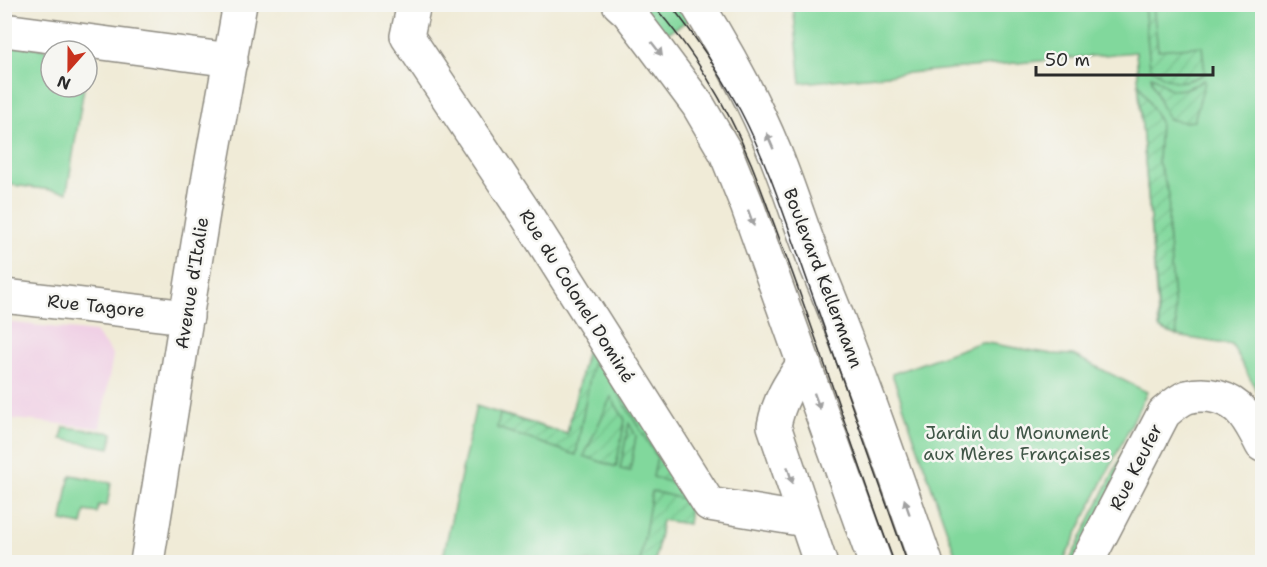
<svg xmlns="http://www.w3.org/2000/svg" width="1267" height="567" viewBox="0 0 1267 567" font-family="'Shantell Sans',sans-serif">
<style>
.built{fill:#f0d0e5}
.green{fill:#81d89c;stroke:#568264;stroke-width:1.5}
.garden{fill:url(#garden-furrows);stroke:#568264;stroke-width:1.5}
.lines{fill:none;stroke-linecap:round;stroke-linejoin:round}
.minor-casing{stroke:#8e8b81;stroke-width:36}
.major-casing{stroke:#8e8b81;stroke-width:36}
.minor{stroke:#fff;stroke-width:33}
.major{stroke:#fff;stroke-width:33}
.tram{stroke:#2b2b2b;stroke-width:1.5}
.oneway{fill:#a0a0a0}
.labels{text-anchor:middle;stroke-width:5;stroke-linejoin:round;paint-order:stroke}
.street-label{font-size:18px;fill:#2b2b2b;stroke:#f6f6f2}
.park-label{font-size:18px;fill:#405647;stroke:#f6f6f2}
</style>
<defs>
<pattern id="garden-furrows" width="10" height="10" patternUnits="userSpaceOnUse" patternTransform="scale(1.5)"><rect width="10" height="10" fill="#81d89c"/><path d="M-1 1l2-2M0 10L10 0M9 11l2-2" fill="none" stroke="#70ba87"/></pattern>
</defs>
<rect width="100%" height="100%" fill="#f6f6f2"/>
<filter id="ink" filterUnits="userSpaceOnUse"><feTurbulence type="fractalNoise" baseFrequency=".0167" numOctaves="2"/><feDisplacementMap in="SourceGraphic" scale="12" xChannelSelector="R" yChannelSelector="G"/><feConvolveMatrix kernelMatrix="1 2 1 2 8 2 1 2 1" color-interpolation-filters="sRGB"/></filter>
<filter id="wash" filterUnits="userSpaceOnUse"><feTurbulence type="fractalNoise" baseFrequency=".008" numOctaves="4" result="noise"/><feDisplacementMap in="SourceGraphic" scale="24" xChannelSelector="R" yChannelSelector="G"/><feGaussianBlur stdDeviation="1.35" result="paint"/><feColorMatrix in="noise" values="0 0 0 0 0 0 0 0 0 0 0 0 0 0 0 0 0 1.4 0 .05"/><feComposite in="paint" operator="in"/></filter>
<g filter="url(#wash)">
<rect width="100%" height="100%" fill="#f0ebd7"/>
<path class="built" d="M5,322L95,332L113,355L100,428L5,418Z"/>
<g class="green">
<path d="M636,5H687L696,16L664,35Z"/>
<path d="M793,5H1262V401L1232,345L1177,336L1159,328L1136,52L801,83Z"/>
<path d="M5,40L51,51V87H84L67,192L5,184Z"/>
<path d="M590,336L689,488L688,524L662,520L655,562H442L476,406L567,434Z"/>
<path d="M981,342L1052,354L1073,355L1147,392L1063,562H958L892,374Z"/>
<path d="M1141,417L1146,420L1075,562H1069Z"/>
<path d="M64,427L113,433L110,448L61,439Z"/>
<path d="M72,475L111,483L107,506L99,505L97,513L85,511L82,525L62,521L69,479Z"/>
</g>
<g class="garden">
<path d="M1144,5H1153L1158,50L1202,46L1205,73C1183,86 1170,84 1150,67Z"/>
<path d="M1151,76C1159,78 1160,83 1167,87C1177,94 1194,86 1204,80L1205,81L1194,121L1183,122L1169,119L1161,105L1152,81Z"/>
<path d="M1138,82L1160,122L1158,161L1169,194L1168,229L1177,336L1160,329Z"/>
<path d="M590,336L689,488L653,477L657,457L594,354L576,455L497,428L500,414L567,434Z"/>
<path d="M611,397L625,420L616,467L584,456Z"/>
<path d="M629,423L636,436L630,471L620,469Z"/>
<path d="M652,491L691,501L688,524L662,520L655,562H640Z"/>
</g>
</g>
<g filter="url(#ink)">
<g class="lines">
<defs>
<g id="minor">
<path d="M414,4L407,36L527,216L709,504L805,520"/>
<path d="M4,30L231,60"/>
<path d="M4,296L187,317"/>
<path d="M804,363C789,385 779,400 774,426L820,562"/>
<path d="M1087,562L1164,413C1171,407 1179,400 1187,397C1207,392 1230,397 1243,413C1251,423 1257,435 1262,445"/>
</g>
<g id="major">
<path d="M619,4L628,12L651,42L698,105L726,153L747,205L875,562"/>
<path d="M697,4C727,52 754,101 775,153C791,192 803,233 819,272C859,368 892,465 926,562"/>
<path d="M147,562L207,188L240,4"/>
</g>
</defs>
<use href="#minor" class="minor-casing"/>
<use href="#major" class="major-casing"/>
<use href="#minor" class="minor"/>
<use href="#major" class="major"/>
<g class="tram">
<path d="M652,4C694,51 727,106 751,163C764,195 775,228 788,261C825,361 857,462 894,562"/>
<path d="M670,4C696,37 720,73 740,110C769,165 789,230 810,288C843,379 874,471 907,562"/>
</g>
</g>
<defs><path id="oneway-solid" d="M-6-.8H1V-3.2L6.5 0L1 3.2V.8H-6Z" transform="scale(1.5)"/></defs>
<g class="oneway">
<use href="#oneway-solid" transform="translate(657 49) rotate(52)"/>
<use href="#oneway-solid" transform="translate(770 141) rotate(-113)"/>
<use href="#oneway-solid" transform="translate(751 218) rotate(70)"/>
<use href="#oneway-solid" transform="translate(817 401) rotate(70)"/>
<use href="#oneway-solid" transform="translate(790 475) rotate(72)"/>
<use href="#oneway-solid" transform="translate(907 507) rotate(-109)"/>
</g>
</g>
<g class="labels">
<g class="street-label">
<text transform="translate(823 278) rotate(69)" y="6">Boulevard Kellermann</text>
<text transform="translate(192 283) rotate(-81)" y="6">Avenue d'Italie</text>
<text transform="translate(577 296) rotate(58)" y="6">Rue du Colonel Dominé</text>
<text transform="translate(96 306) rotate(6)" y="6">Rue Tagore</text>
<text transform="translate(1136 467) rotate(-63)" y="6">Rue Keufer</text>
</g>
<g class="park-label">
<text x="1017" y="439">Jardin du Monument<tspan x="1017" dy="21">aux Mères Françaises</tspan></text>
</g>
</g>
<rect width="1267" height="567" fill="none" stroke="#f6f6f2" stroke-width="24"/>
<g transform="translate(69 69) rotate(201)"><circle r="28" fill="#f6f6f2" stroke="#a5a5a2" stroke-width="1.5"/>
<path d="M0-4.5L10 22L0 15L-10 22Z" fill="#c8321e"/>
<text y="-9" font-size="16" font-weight="bold" text-anchor="middle" fill="#2b2b2b">N</text>
</g>
<path d="M1036 66v9h177v-9" fill="none" stroke="#2b2b2b" stroke-width="3"/>
<text x="1045" y="66" font-size="18" fill="#2b2b2b" stroke="#f6f6f2" stroke-width="4.5" paint-order="stroke">50 m</text>
</svg>
